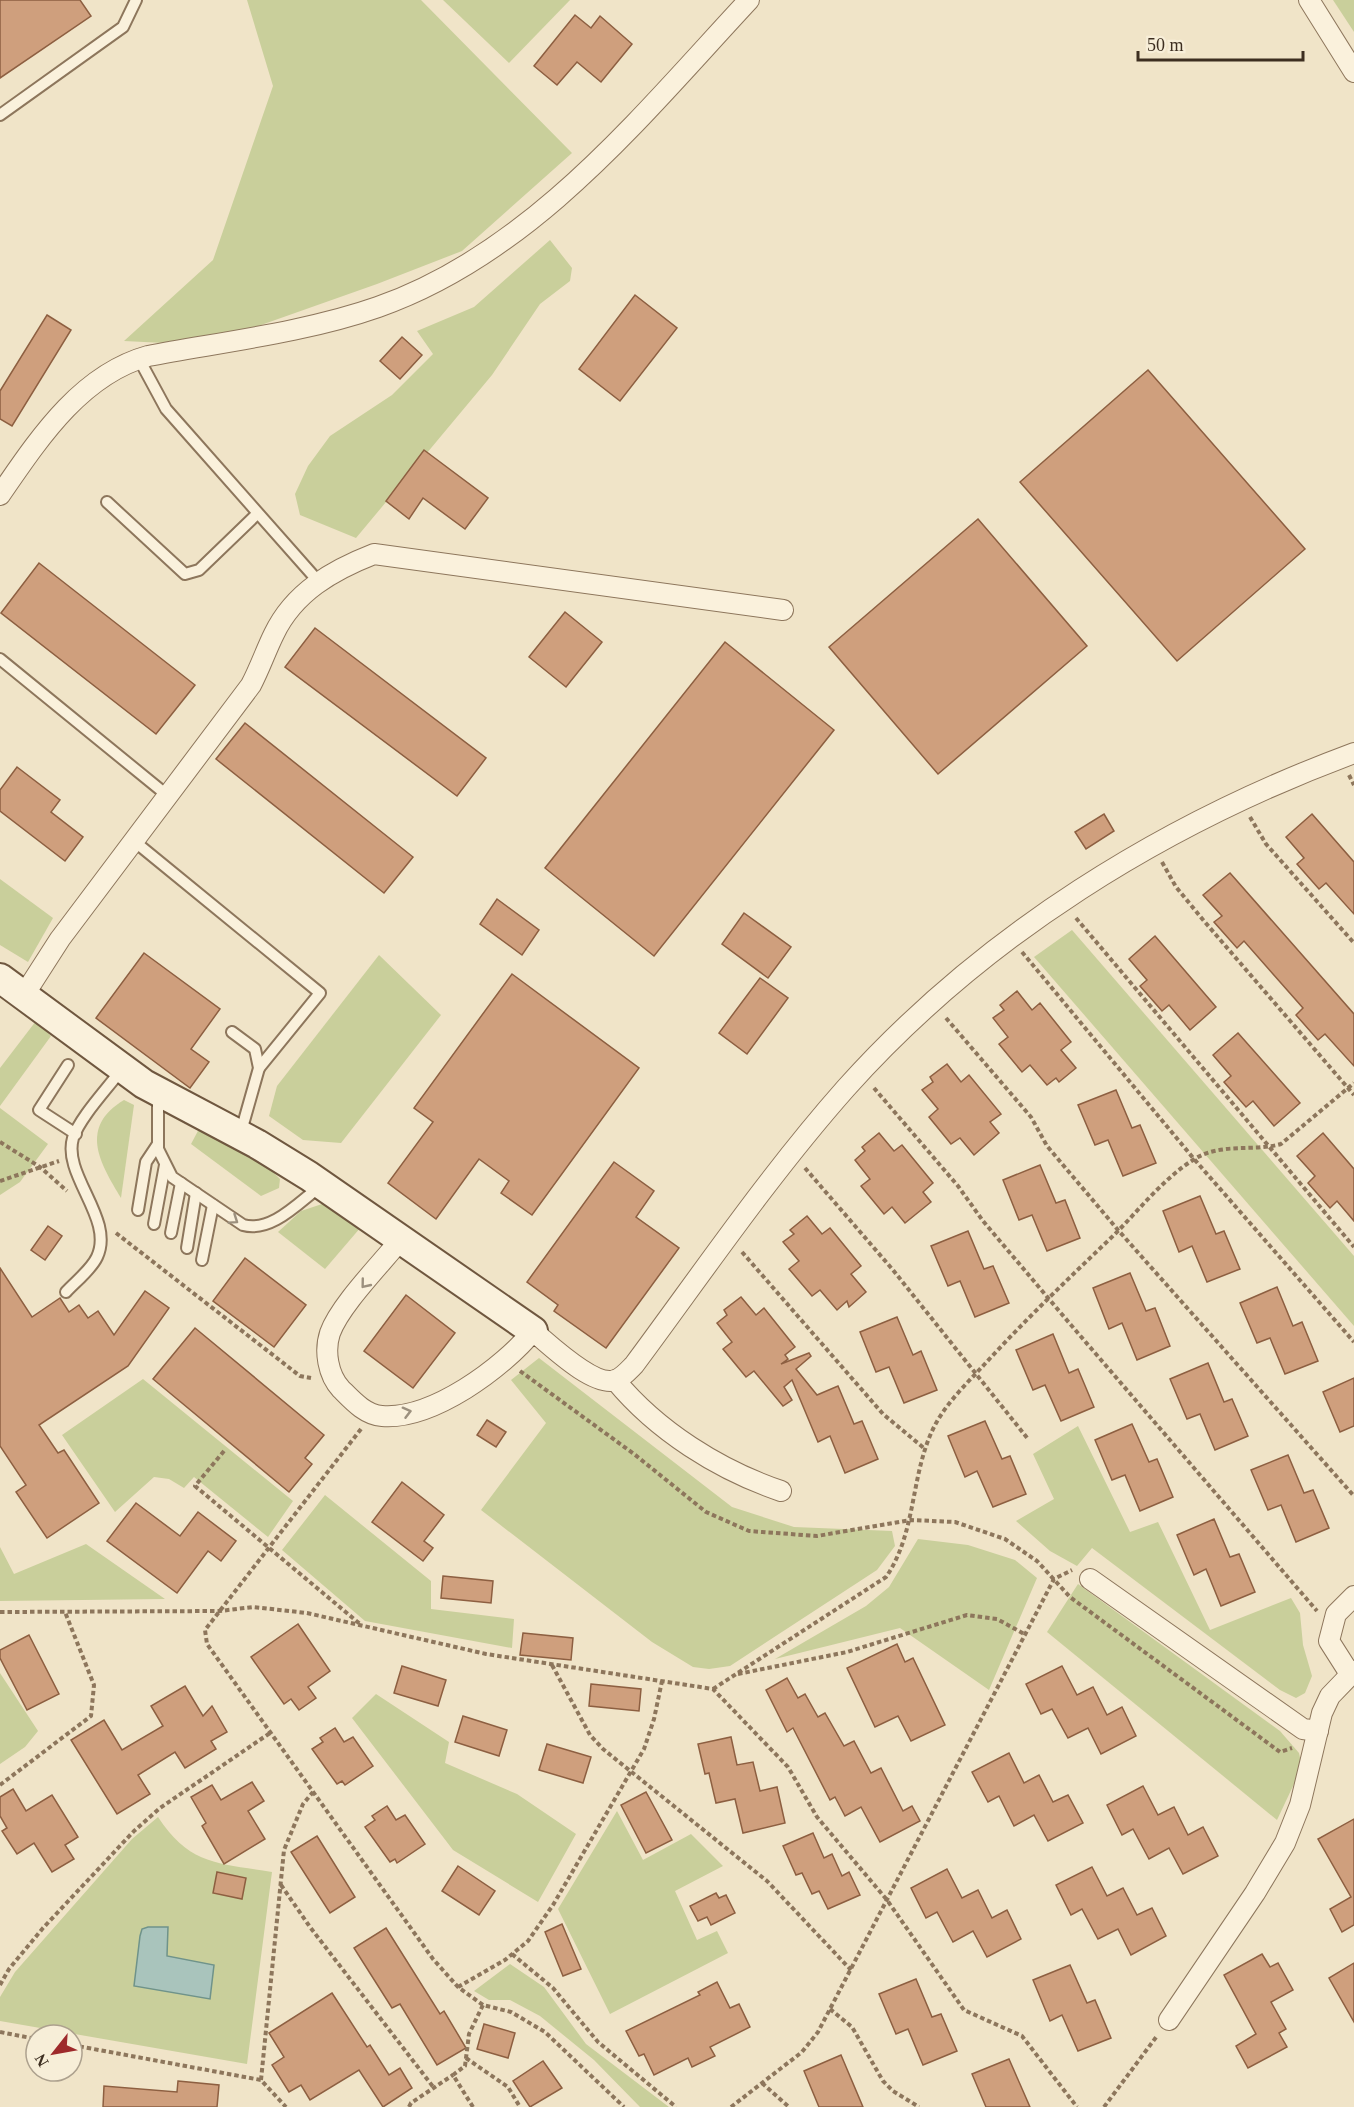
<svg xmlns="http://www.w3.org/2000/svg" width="1354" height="2107" viewBox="0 0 1354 2107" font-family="'Times New Roman',serif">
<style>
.green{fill:#c9cf9b}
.water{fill:#a9c4bc;stroke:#6f938a;stroke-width:1.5}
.building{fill:#cf9f7d;stroke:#8d5f41;stroke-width:1.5}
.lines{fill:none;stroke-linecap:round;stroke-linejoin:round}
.lane-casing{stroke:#8d765c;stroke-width:14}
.street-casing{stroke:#8d765c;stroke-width:22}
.secondary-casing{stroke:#6f573f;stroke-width:32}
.path{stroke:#8d765c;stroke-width:4;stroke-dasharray:4.5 3;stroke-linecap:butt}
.lane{stroke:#faf1dc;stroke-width:10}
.street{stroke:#faf1dc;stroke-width:20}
.secondary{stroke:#faf1dc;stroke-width:28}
.oneway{stroke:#9c907e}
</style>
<rect width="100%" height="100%" fill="#f0e4c8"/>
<g class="green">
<path d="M247,0H421L572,153L462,251L377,284L205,345L124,341L213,260L273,86Z"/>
<path d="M443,0H570L509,63Z"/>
<path d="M1333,0H1354V32Z"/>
<path d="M550,240L572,268L570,281L540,304L492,375L356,538L300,515L295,494L308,466L330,436L392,395L433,354L417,331L474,307Z"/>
<path d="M0,879L53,918L28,962L0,945Z"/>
<path d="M1072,930L1354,1256V1326L1034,957Z"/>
<path d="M379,955L441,1015L341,1143L303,1140L269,1116L277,1086Z"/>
<path d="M36,1021L51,1036L0,1106V1068Z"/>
<path d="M124,1100L134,1105L121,1198C99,1162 79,1127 124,1100Z"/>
<path d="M0,1108L48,1144L20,1182L0,1195Z"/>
<path d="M199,1129L267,1166L280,1179L279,1188L261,1196L191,1144Z"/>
<path d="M325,1203L361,1227L325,1269L278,1232L301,1211Z"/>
<path d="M539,1358L732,1507L794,1527L892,1531L895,1546L877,1570L730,1666L709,1669L693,1667L652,1642L481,1510L546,1423L511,1380Z"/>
<path d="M143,1379L293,1501L268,1537L194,1477L184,1488L169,1479L154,1477L115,1512L62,1435Z"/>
<path d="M1078,1426L1130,1532L1158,1522L1210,1630L1291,1598L1300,1613L1303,1645L1312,1676L1305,1693L1296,1698L1280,1690L1092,1548L1077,1566L1050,1551L1016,1521L1054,1499L1033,1454Z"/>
<path d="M325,1495L431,1581V1609L514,1619L512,1648L365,1621L282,1550Z"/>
<path d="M918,1539L968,1545L1015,1560L1037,1578L989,1690L900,1628L775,1659L866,1606L889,1587Z"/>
<path d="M86,1544L165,1599L0,1601V1547L14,1574Z"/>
<path d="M1078,1584L1280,1731L1299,1753L1302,1767L1277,1820L1047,1632Z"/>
<path d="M0,1673L38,1731L25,1747L0,1764Z"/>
<path d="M376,1694L449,1742L445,1763L517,1794L576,1834L538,1902L453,1850L352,1718Z"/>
<path d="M617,1811L643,1860L691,1834L723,1866L675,1891L697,1940L717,1931L728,1953L610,2014L558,1909Z"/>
<path d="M158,1817C190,1866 219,1863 272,1872L247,2064L0,2021V1997L15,1972L132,1839Z"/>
<path d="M510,1964L544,1987L586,2044L669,2107H640L594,2060L540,2016L510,2000H489L474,1991Z"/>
</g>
<path class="water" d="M148,1927H168L167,1956L214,1965L210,1999L134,1986L140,1936L142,1929Z"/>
<g class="building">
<path d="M0,0H80L91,16L0,78Z"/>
<path d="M575,15L591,28L600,16L632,44L601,82L577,62L557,85L534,66Z"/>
<path d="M635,295L677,328L620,401L579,369Z"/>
<path d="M47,315L71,330L12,426L0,419V391Z"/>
<path d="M402,337L422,355L400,379L380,361Z"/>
<path d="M1148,370L1305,549L1177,661L1020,482Z"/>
<path d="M424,450L488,498L465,529L423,498L409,519L386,501Z"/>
<path d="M978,519L1087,646L938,774L829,647Z"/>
<path d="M39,563L195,685L156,734L1,613Z"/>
<path d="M565,612L602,642L566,687L529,657Z"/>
<path d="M315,628L486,758L457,796L285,667Z"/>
<path d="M725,642L834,730L654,956L545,868Z"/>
<path d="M245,723L413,857L384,893L216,759Z"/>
<path d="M17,767L60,800L51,812L83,837L65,861L0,811V790Z"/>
<path d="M1104,814L1114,831L1086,849L1075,832Z"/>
<path d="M1312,814L1354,862V914L1326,883L1319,889L1297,864L1304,858L1286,837Z"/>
<path d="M1230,873L1354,1014V1066L1325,1034L1318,1040L1296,1015L1303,1008L1244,941L1237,948L1214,922L1222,916L1203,895Z"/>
<path d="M497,899L539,930L522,955L480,924Z"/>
<path d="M744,913L791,947L768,978L722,944Z"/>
<path d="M1155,936L1216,1007L1190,1030L1169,1005L1162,1011L1140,986L1147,980L1129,959Z"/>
<path d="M144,953L220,1009L191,1049L209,1062L190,1088L96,1018Z"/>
<path d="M512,974L639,1068L532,1215L501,1193L509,1181L479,1159L436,1219L388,1183L433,1122L414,1108Z"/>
<path d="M760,978L788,998L747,1054L719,1033Z"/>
<path d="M1017,991L1032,1010L1040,1003L1071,1042L1061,1050L1076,1068L1059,1082L1056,1078L1047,1085L1030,1065L1022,1072L999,1044L1008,1037L993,1018L1004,1010L1000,1005Z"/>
<path d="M1238,1033L1300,1103L1274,1126L1253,1101L1246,1107L1224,1082L1231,1076L1213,1055Z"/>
<path d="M947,1064L961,1082L969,1075L1001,1114L990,1122L999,1133L974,1155L960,1138L951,1144L929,1117L938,1109L922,1090L933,1082L930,1077Z"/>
<path d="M1116,1090L1132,1128L1140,1125L1156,1163L1123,1176L1108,1140L1095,1145L1078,1105Z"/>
<path d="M879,1133L894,1151L902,1145L933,1183L923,1192L931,1202L905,1223L892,1207L884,1214L861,1186L870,1179L855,1160L865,1151L862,1147Z"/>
<path d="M1323,1133L1354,1169V1221L1337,1201L1330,1208L1308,1183L1315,1176L1297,1156Z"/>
<path d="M614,1162L654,1191L636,1217L679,1248L606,1348L554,1311L558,1305L527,1282Z"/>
<path d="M1040,1165L1056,1203L1065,1200L1080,1238L1047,1251L1032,1215L1019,1220L1003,1180Z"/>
<path d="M1200,1196L1216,1234L1224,1231L1240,1269L1207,1282L1192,1246L1179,1252L1163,1211Z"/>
<path d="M807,1216L822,1234L830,1228L861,1266L851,1274L866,1292L849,1307L847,1301L837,1310L820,1290L812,1296L789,1269L799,1261L783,1242L794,1234L790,1230Z"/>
<path d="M48,1226L62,1236L45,1260L31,1250Z"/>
<path d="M968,1231L984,1269L993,1266L1009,1303L975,1317L960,1281L948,1286L931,1246Z"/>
<path d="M245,1258L306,1305L274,1347L213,1301Z"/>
<path d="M0,1268L32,1317L60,1298L69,1312L79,1305L88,1318L98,1311L114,1335L145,1291L169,1308L128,1366L39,1425L58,1453L64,1450L99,1503L47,1538L16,1492L26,1485L0,1446Z"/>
<path d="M1130,1273L1146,1311L1155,1308L1170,1346L1137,1360L1122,1323L1109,1329L1093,1288Z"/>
<path d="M1277,1287L1293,1326L1302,1322L1318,1361L1285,1374L1270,1338L1257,1343L1240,1303Z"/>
<path d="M406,1295L455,1333L413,1388L364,1351Z"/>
<path d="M741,1297L756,1315L764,1308L795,1347L785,1355L788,1359L781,1364L809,1353L811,1356L796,1369L817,1395L838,1386L854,1424L862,1421L878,1459L845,1473L830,1436L818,1442L792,1380L784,1387L792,1400L783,1406L754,1371L746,1377L723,1349L732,1342L717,1323L727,1315L724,1310Z"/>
<path d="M897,1317L913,1355L921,1351L937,1390L904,1403L889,1367L876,1372L860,1332Z"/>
<path d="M195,1328L324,1435L305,1458L312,1464L289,1492L153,1379Z"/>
<path d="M1053,1334L1069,1373L1078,1369L1094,1407L1061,1421L1045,1385L1033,1390L1016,1350Z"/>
<path d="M1208,1363L1224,1402L1232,1399L1248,1436L1215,1450L1200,1414L1187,1419L1170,1379Z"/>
<path d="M1354,1378V1426L1340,1432L1323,1392Z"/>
<path d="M487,1420L506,1432L496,1447L477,1435Z"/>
<path d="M985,1421L1002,1459L1010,1456L1026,1494L993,1507L977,1471L965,1477L948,1436Z"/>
<path d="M1132,1424L1149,1462L1157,1459L1173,1497L1140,1511L1125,1475L1112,1480L1095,1440Z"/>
<path d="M1288,1455L1304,1493L1313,1490L1329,1528L1296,1542L1281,1505L1268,1510L1251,1470Z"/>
<path d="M402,1482L444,1515L424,1541L433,1548L423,1561L372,1522Z"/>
<path d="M136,1503L180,1536L198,1512L236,1541L221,1561L208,1551L177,1593L107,1541Z"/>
<path d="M1214,1519L1230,1557L1239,1554L1255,1592L1221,1606L1206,1569L1194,1575L1177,1535Z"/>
<path d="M443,1576L493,1581L491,1603L441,1598Z"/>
<path d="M298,1624L330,1671L308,1687L316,1698L299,1710L291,1699L284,1704L251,1657Z"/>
<path d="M523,1633L573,1638L571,1660L520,1655Z"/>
<path d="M29,1635L59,1694L27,1710L0,1658V1650Z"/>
<path d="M897,1644L905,1662L913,1658L945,1725L911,1741L898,1716L875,1727L847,1668Z"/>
<path d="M402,1666L446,1680L438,1706L394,1693Z"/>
<path d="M1062,1666L1077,1695L1093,1687L1107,1715L1122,1707L1136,1736L1101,1754L1088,1728L1068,1738L1052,1709L1041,1714L1026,1684Z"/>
<path d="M787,1678L798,1698L805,1694L818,1717L825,1713L844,1746L854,1741L871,1773L881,1768L903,1811L912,1806L920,1821L880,1842L861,1807L845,1816L835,1797L830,1800L793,1728L787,1732L766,1690Z"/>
<path d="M591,1684L641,1689L639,1711L589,1706Z"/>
<path d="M185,1686L203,1716L212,1706L227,1732L211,1741L216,1749L185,1768L175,1752L138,1775L150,1794L117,1814L71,1740L104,1720L122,1750L163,1726L151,1706Z"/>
<path d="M463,1716L507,1730L499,1756L455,1742Z"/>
<path d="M335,1728L344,1742L353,1737L373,1766L345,1785L342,1781L337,1784L312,1749L323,1742L320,1738Z"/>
<path d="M731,1737L737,1765L753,1762L760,1791L777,1787L785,1823L743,1833L735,1799L716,1803L709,1773L705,1774L698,1744Z"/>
<path d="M547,1744L591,1757L583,1783L539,1770Z"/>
<path d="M1009,1753L1024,1783L1039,1775L1053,1802L1068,1795L1083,1823L1048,1841L1034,1815L1014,1826L999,1796L988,1802L972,1772Z"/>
<path d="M252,1782L264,1801L248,1811L265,1839L224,1864L202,1826L206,1823L191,1797L212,1785L221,1800Z"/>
<path d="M1143,1786L1158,1815L1174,1807L1188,1835L1203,1827L1218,1856L1183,1874L1169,1848L1149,1859L1133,1829L1122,1835L1107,1805Z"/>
<path d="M13,1789L26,1811L52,1795L78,1837L65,1845L74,1859L52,1872L34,1843L17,1854L2,1831L7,1828L0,1816V1797Z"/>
<path d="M646,1792L672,1840L646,1853L621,1805Z"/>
<path d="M387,1806L396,1820L405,1815L425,1844L397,1863L395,1859L390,1862L365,1827L375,1820L372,1816Z"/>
<path d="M1354,1819V1925L1342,1932L1330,1909L1351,1897L1318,1839Z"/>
<path d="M813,1833L824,1858L832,1854L842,1876L849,1872L860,1895L828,1909L819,1891L812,1894L802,1873L796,1875L783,1846Z"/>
<path d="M317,1836L355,1897L330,1913L291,1852Z"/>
<path d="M458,1866L495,1891L479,1915L442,1891Z"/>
<path d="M1092,1867L1107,1896L1123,1888L1137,1915L1152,1908L1166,1936L1131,1955L1118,1929L1098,1939L1082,1909L1071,1915L1056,1885Z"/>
<path d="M947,1869L962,1898L978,1890L992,1918L1007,1910L1021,1939L987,1957L973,1931L953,1942L937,1912L926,1918L911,1888Z"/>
<path d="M217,1872L246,1878L242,1899L213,1893Z"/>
<path d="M716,1893L719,1898L726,1895L735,1913L711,1925L707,1917L698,1921L690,1906Z"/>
<path d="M562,1924L581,1969L563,1976L545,1932Z"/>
<path d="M386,1928L440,2014L444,2011L466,2048L437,2065L400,2004L392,2008L354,1948Z"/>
<path d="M1262,1954L1270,1967L1278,1963L1293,1990L1271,2002L1286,2029L1279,2033L1287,2047L1248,2068L1236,2046L1256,2034L1224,1975Z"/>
<path d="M1354,1963V2022L1329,1978Z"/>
<path d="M1070,1965L1087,2003L1095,2000L1111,2038L1078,2051L1062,2015L1050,2021L1033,1980Z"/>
<path d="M916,1979L932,2017L941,2014L957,2051L923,2065L908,2029L896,2034L879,1994Z"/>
<path d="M717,1982L730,2008L739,2004L750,2027L710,2047L715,2056L692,2067L688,2058L654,2075L644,2054L639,2056L626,2031L700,1995L698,1992Z"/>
<path d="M332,1993L367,2047L370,2045L389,2075L400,2068L412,2088L383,2107L359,2070L310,2100L301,2085L289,2092L272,2065L284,2057L269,2033Z"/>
<path d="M484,2024L515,2033L508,2058L477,2049Z"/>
<path d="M841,2055L863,2107H819L804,2071Z"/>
<path d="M1009,2059L1030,2107H986L972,2074Z"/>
<path d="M543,2061L562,2088L530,2107L513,2081Z"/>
<path d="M178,2081L219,2085L217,2107H103L104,2086L177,2092Z"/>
</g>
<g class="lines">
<defs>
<g id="lane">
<path d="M0,115L123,27L136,0"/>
<path d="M139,359L166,409L318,581"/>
<path d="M107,502L185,574L199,570L257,514"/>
<path d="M0,659L168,796"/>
<path d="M134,841L320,993L259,1068"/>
<path d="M232,1032L255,1049L259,1068L240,1135"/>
<path d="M68,1065L39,1110L76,1134"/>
<path d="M158,1096V1149L172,1177L243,1225C272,1233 299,1202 322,1185"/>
<path d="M138,1210L146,1162L158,1144"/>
<path d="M154,1224L165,1165"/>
<path d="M171,1233L181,1183"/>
<path d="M187,1248L196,1193"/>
<path d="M202,1260L213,1205"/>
<path d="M66,1292C75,1282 91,1270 97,1257C115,1219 62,1175 73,1138C80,1117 108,1088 121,1070"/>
</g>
<g id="street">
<path d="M1309,0L1354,72"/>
<path d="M0,495C38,440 80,375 148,356C222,342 307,332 378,307C532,253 641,116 749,0"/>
<path d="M24,995L60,939L251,685C260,668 266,650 274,634C294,592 333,570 374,554L783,610"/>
<path d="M401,1239C382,1263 340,1305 330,1333C324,1351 328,1375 341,1389C352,1400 365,1415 382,1416C432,1420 503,1368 533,1331C550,1345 594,1388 616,1380C623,1377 629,1370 634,1365C703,1272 769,1175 846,1088C983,935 1163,824 1354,753"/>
<path d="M615,1380C657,1431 719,1470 781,1491"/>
<path d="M1090,1579L1303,1729L1318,1731"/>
<path d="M1350,1674L1329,1641L1336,1614L1354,1596"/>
<path d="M1169,2020L1255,1893L1285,1843L1300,1805L1322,1713L1330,1696L1354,1671"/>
</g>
<path id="secondary" d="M0,978L144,1084L257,1144L309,1176L533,1331"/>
</defs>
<use href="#lane" class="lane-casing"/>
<use href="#street" class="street-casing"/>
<use href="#secondary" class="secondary-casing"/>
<g class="path">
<path d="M1349,775L1354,785"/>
<path d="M1250,817L1266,844L1354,943"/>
<path d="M1162,862L1176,887L1204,921L1354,1095"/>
<path d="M1076,918L1354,1247"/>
<path d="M1022,952L1194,1159L1354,1342"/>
<path d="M946,1018L1031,1117L1047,1146L1118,1230L1354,1496"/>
<path d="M874,1088L958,1186L983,1221L1071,1325L1317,1611"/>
<path d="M0,1142L40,1167L67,1191"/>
<path d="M805,1168L893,1270L1028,1439"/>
<path d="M0,1181L59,1161"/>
<path d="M116,1233L300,1376L311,1378"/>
<path d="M742,1252L883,1414L925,1449"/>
<path d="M520,1371L634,1454L706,1512L749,1531L817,1536L911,1520L955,1522L1005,1539L1037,1561L1070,1597L1280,1752L1292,1748"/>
<path d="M361,1429L205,1630L207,1644L433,1959L458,1987L483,2005L511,2012L545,2032L624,2107"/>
<path d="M224,1451L195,1486L360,1624"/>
<path d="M0,1612L220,1611L253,1607L307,1613L486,1654L713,1689L788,1767L817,1817L887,1900L964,2010L1022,2036L1077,2107"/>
<path d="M552,1665L590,1735L603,1749L767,1881L851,1970"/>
<path d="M738,1674L847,1652L967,1615L997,1619L1026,1635"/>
<path d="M713,1689L886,1577C917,1532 910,1475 934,1427C945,1405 965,1385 982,1367C1024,1321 1069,1278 1114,1235C1139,1210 1163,1179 1193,1160C1220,1142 1252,1152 1281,1144L1354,1083"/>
<path d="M0,1785L91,1716L94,1685L65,1612"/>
<path d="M281,1885L310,1927L434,2088"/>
<path d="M512,1954L553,1988L598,2042L676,2107"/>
<path d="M0,1985L9,1969L43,1928L134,1831L160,1808L270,1733"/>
<path d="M458,1987L505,1960L528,1941L553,1905L644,1749L654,1719L662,1681"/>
<path d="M830,2009L852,2027L883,2081L893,2091L919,2107"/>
<path d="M0,2032L36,2039"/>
<path d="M72,2045L261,2080L286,2107"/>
<path d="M466,2058L508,2087L520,2107"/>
<path d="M261,2080L284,1850L303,1804L313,1792"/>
<path d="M762,2083L789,2107"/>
<path d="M409,2107L411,2103L453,2075"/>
<path d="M473,2107L453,2075L465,2066L469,2034L483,2005"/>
<path d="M731,2107L802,2052L818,2032L1054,1579L1072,1570"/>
<path d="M1104,2107L1157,2036"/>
</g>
<use href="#lane" class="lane"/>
<use href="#street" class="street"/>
<use href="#secondary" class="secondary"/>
</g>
<defs><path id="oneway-chevron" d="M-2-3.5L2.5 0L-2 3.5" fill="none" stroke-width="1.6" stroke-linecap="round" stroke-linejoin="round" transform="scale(1.5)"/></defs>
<g class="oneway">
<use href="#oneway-chevron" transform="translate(234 1220) rotate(34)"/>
<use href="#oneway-chevron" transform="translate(365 1284) rotate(129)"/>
<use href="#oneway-chevron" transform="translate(407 1412) rotate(-15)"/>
</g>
<g transform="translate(54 2053) rotate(239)"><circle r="28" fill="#f7eed8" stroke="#ada18e" stroke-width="1.5"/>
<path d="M0-4.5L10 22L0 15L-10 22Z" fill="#9e2a2b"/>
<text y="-9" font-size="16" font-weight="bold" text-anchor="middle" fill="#3d2e20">N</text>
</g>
<path d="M1138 51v9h165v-9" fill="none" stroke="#3d2e20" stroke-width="3"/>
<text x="1147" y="51" font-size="18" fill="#3d2e20" stroke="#f7eed8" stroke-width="4.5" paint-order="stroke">50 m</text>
</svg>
